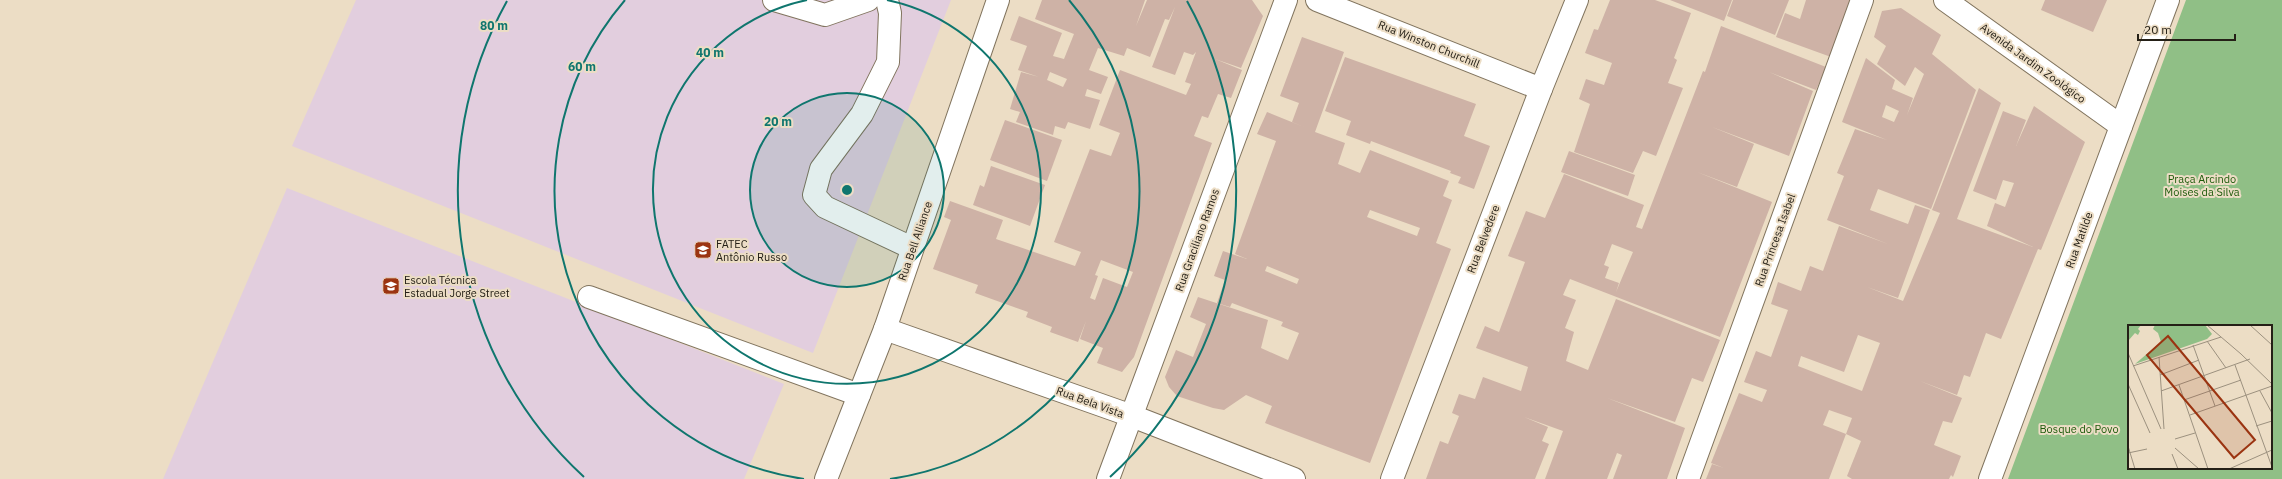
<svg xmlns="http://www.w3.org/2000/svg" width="2282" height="479" viewBox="0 0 2282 479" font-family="'IBM Plex Sans',sans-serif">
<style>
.education{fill:#e2cede}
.green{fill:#90bf86;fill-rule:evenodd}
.building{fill:#ceb2a6;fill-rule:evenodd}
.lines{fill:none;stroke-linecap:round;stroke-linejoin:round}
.minor-casing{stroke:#81745e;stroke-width:24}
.minor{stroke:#fff;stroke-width:22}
.ring{fill:none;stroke:#0f766e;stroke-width:2}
.labels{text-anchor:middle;stroke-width:4;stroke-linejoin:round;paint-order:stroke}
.street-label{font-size:11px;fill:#252017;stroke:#ecddc5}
.park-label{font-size:11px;fill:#1d5b0b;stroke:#ecddc5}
.poi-label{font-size:11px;fill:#252017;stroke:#ecddc5;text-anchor:start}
.inset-road{fill:none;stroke:#9c917f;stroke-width:1}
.view{fill:#9b3411;fill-opacity:0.15;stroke:#9b3411;stroke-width:2}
.inset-edge{fill:none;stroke:#252017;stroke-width:2}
.centre{fill:#0f766e;stroke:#ecddc5;stroke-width:2}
.ring-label{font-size:12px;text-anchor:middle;font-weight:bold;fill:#0f766e;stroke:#ecddc5;stroke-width:4;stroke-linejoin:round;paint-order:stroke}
</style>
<rect width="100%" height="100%" fill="#ecddc5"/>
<g class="education">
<path d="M356,0H951L813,353L292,146Z"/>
<path d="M287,188L784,384L744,479H163Z"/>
</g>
<path class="green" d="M2186,0H2282V479H2008ZM2129,326H2271V468H2129Z"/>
<g class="building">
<path d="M1042,0H1145L1136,26L1147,0H1252L1263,16L1241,68L1215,59L1242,70L1231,98L1218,94L1208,118L1202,116L1194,136L1212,143L1134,357L1122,372L1097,363L1103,348L1080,339L1086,321L1078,342L1050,332L1052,327L1026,317L1028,312L975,293L978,285L933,269L951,220L944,217L950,201L1003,220L996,239L1075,266L1081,252L1054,242L1090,149L1111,156L1120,133L1099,125L1120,70L1186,95L1191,84L1185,82L1196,52L1193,55L1184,52L1175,75L1152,67L1175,7L1169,20L1165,19L1150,57L1127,48L1124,56L1098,48L1089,70L1108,77L1101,94L1087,89L1085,96L1100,100L1090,129L1068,122L1065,129L1055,126L1053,135L1016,122L1020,112L1010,109L1021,72L1039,77L1018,70L1027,46L1010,40L1019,16L1062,33L1053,56L1064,59L1074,34L1035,19ZM1050,72L1067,79L1063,87L1047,80ZM1101,260L1133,272L1127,287L1103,278L1095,300L1090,298L1098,276L1095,275Z"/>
<path d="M1610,0H1655L1691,13L1674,58L1677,60L1668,83L1683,88L1656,156L1643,151L1633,173L1574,152L1590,104L1579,99L1586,79L1604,85L1612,63L1585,53L1594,29L1598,30Z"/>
<path d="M1670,0H1732L1724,21Z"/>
<path d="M1733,0H1789L1775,35L1727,16Z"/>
<path d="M1806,0H1852L1831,57L1776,37L1785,13L1800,19Z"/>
<path d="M2045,0H2107L2093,32L2041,10Z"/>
<path d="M1901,8L1941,35L1932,54L1976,90L1931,209L1878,189L1870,210L1908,224L1915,205L1930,210L1898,298L1867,287L1903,301L1940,213L1932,210L1979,88L2001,103L1957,219L2033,247L1987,226L1995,203L2005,207L2014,183L2003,180L1996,200L1973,191L2003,111L2026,120L2016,146L2034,106L2085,142L2041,250L2038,249L2001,339L1986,333L1970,377L1964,375L1957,395L1920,381L1962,398L1952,423L1943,421L1934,445L1961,456L1953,477L1951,475L1949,479H1852L1847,476L1861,441L1846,434L1852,418L1829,410L1823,425L1846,434L1829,479H1706L1712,464L1724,468L1711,463L1739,393L1762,402L1767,390L1744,382L1756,351L1771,357L1788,310L1771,304L1778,282L1801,291L1810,266L1823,271L1839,226L1888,244L1827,220L1844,176L1837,173L1855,129L1887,140L1842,122L1866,58L1895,80L1892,89L1913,98L1907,115L1924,74L1915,67L1905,86L1877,64L1886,46L1874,37L1882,11ZM1886,105L1899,111L1894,122L1882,117ZM1858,335L1880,343L1862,391L1798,366L1801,356L1844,372Z"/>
<path d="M1721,26L1826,67L1816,90L1769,72L1813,91L1789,156L1712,127L1754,144L1737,187L1697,172L1772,202L1720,337L1570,279L1563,295L1576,300L1565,328L1574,332L1566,361L1588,370L1616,299L1720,340L1703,382L1692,378L1675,422L1607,398L1685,428L1667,479H1613L1622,455L1617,453L1607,479H1545L1563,431L1524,417L1548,427L1542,441L1549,444L1535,479H1426L1440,441L1448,444L1459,416L1452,413L1459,394L1475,399L1483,377L1521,391L1528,367L1476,348L1485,326L1499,332L1525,262L1508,256L1526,211L1545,218L1564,174L1644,205L1636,227L1642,229L1703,71L1705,72ZM1612,244L1633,252L1616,292L1619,283L1605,278L1609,267L1604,265Z"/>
<path d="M1302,37L1344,52L1315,132L1345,143L1338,164L1360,173L1370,150L1449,181L1443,196L1452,200L1436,243L1451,249L1370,463L1265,423L1272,406L1246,395L1224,410L1213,408L1177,396L1169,387L1165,377L1176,350L1193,357L1206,324L1190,317L1198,297L1268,320L1261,348L1288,360L1299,333L1281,326L1283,322L1232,303L1230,307L1217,303L1225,280L1214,276L1223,251L1247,259L1235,254L1276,141L1257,134L1267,112L1304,127L1292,122L1299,103L1280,96ZM1370,210L1420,228L1417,236L1367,217ZM1267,266L1299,279L1297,284L1265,271Z"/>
<path d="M1345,57L1476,104L1464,136L1490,146L1474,189L1458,183L1461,177L1450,173L1451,171L1371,141L1370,144L1346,135L1351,121L1325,111Z"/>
<path d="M1005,120L1062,140L1047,181L990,160Z"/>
<path d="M1569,151L1635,175L1628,196L1561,172Z"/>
<path d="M991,166L1045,185L1030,226L973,205L980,185L984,187Z"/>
</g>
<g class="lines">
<defs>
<g id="minor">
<path d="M774,0L825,15L868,0"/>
<path d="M887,0L890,13L888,62L862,114L821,169L814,195L825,207L912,248"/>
<path d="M1317,0L1541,89"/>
<path d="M1945,0L2121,126"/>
<path d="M589,297L859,395"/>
<path d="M885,329L1132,416L1294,479"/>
<path d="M826,479L885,329L998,0"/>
<path d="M1108,479L1286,0"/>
<path d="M1392,479L1541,89L1577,0"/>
<path d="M1688,479L1862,0"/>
<path d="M1990,479L2168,0"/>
</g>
</defs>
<use href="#minor" class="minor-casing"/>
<use href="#minor" class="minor"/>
</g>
<circle cx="847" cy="190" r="97" fill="#0f766e" fill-opacity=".12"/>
<g class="ring">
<circle cx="847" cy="190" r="97"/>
<path d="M887 0A194 194 0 1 1 807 0"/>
<path d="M804 479A292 292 0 0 1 625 0M1069 0A292 292 0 0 1 890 479"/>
<path d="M584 477A389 389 0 0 1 507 1M1187 1A389 389 0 0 1 1110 477"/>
</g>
<defs>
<symbol id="university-square" viewBox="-11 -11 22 22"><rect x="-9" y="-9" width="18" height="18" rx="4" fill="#9b3411" stroke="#ecddc5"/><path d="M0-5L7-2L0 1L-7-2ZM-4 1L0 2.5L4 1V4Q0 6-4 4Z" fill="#fff"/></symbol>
</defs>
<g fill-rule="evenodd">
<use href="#university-square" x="693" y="240" width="20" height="20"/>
<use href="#university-square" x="381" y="276" width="20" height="20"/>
</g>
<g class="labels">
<g class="street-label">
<text transform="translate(1429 44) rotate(22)" y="4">Rua Winston Churchill</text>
<text transform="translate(2033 63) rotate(36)" y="4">Avenida Jardim Zoológico</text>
<text transform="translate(1483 239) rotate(-69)" y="4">Rua Belvedere</text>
<text transform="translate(1197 240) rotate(-70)" y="4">Rua Graciliano Ramos</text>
<text transform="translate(1775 240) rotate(-70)" y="4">Rua Princesa Isabel</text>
<text transform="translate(2079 240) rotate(-70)" y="4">Rua Matilde</text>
<text transform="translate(915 241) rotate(-71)" y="4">Rua Bell Alliance</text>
<text transform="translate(1090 402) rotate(20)" y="4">Rua Bela Vista</text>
</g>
<g class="park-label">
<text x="2202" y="183">Praça Arcindo<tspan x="2202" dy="13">Moises da Silva</tspan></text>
<text x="2079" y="433">Bosque do Povo</text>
</g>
<g class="poi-label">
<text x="716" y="248">FATEC<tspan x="716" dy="13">Antônio Russo</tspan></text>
<text x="404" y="284">Escola Técnica<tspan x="404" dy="13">Estadual Jorge Street</tspan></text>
</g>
</g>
<g transform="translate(2128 325)">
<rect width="144" height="144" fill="#ecddc5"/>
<path d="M0,0H13L10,4L12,6L10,10L7,8L0,16ZM27,0H77L84,9L79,14L7,39L33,17L30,8L25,4Z" fill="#90bf86"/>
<path class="inset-road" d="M79,0L113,29L144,59M122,0L144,20M79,16L98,43M65,20L87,81M0,28L33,104M31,32L36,104M107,40L144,142M5,41L93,12M32,50L71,35M0,59L22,108M51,60L80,144M33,66L122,34M132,66L144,88M56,75L113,55M62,90L144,61M128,101L144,96M47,114L67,108M0,121L7,144M47,123L71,144M0,128L19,124M44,129L50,144M101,144L144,125"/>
<path class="view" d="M40,11L127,115L106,133L19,30Z"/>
<rect width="144" height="144" class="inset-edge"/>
</g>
<circle cx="847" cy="190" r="6" class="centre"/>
<g class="ring-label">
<text x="494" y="30">80 m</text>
<text x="710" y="57">40 m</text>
<text x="582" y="71">60 m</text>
<text x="778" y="126">20 m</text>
</g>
<path d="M2138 34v6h97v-6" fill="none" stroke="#252017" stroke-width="2"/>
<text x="2144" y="34" font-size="12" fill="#252017" stroke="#ecddc5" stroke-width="3" paint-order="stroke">20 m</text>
</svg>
